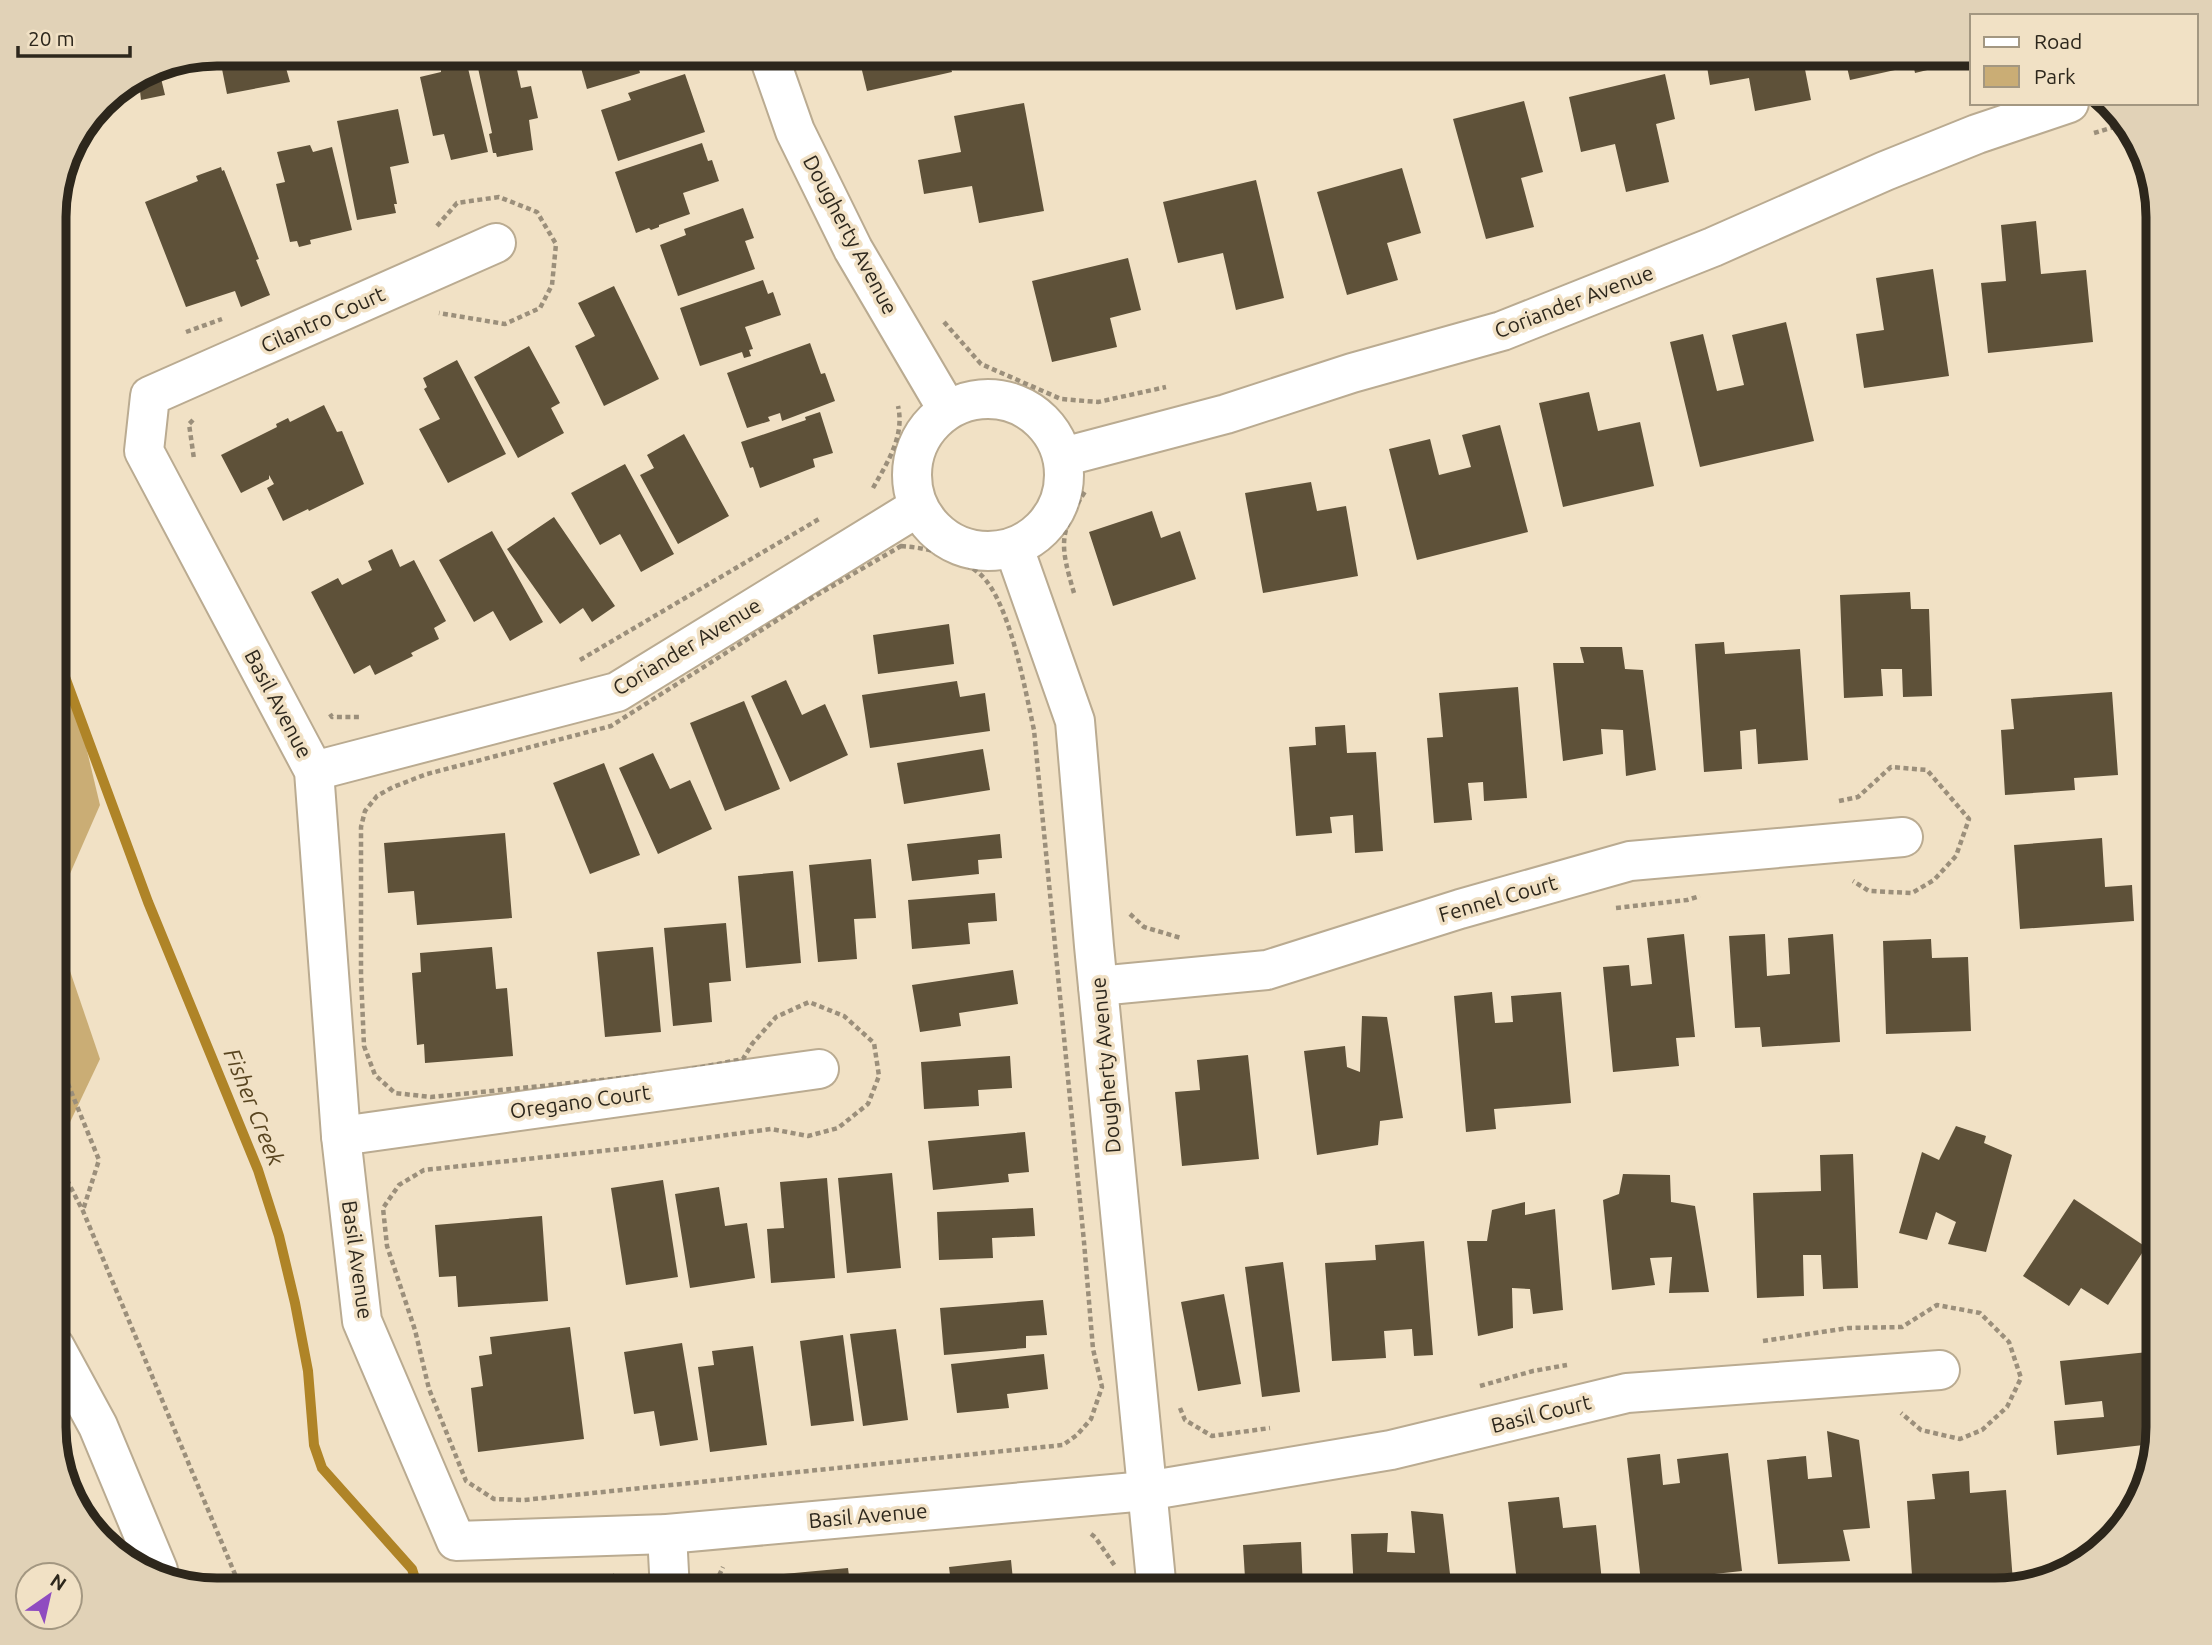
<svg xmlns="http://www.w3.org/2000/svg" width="2212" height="1645" viewBox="0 0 2212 1645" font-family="Ubuntu,sans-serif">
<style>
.green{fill:#caad75}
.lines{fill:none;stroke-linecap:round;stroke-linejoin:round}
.stream{stroke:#af8427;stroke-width:10}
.building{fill:#5e5139}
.street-casing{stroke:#baab91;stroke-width:42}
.secondary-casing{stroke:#baab91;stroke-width:42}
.path{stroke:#9b8f7b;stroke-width:4.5;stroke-dasharray:5 3.5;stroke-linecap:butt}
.street{stroke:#fff;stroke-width:38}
.secondary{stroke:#fff;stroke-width:38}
.labels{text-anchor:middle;stroke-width:7;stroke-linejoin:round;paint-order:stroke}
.street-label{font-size:21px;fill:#2d271c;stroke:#f1e1c5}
.water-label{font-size:23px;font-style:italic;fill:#594520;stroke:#f1e1c5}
.rim{fill:none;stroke:#2d271c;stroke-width:9}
</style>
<rect width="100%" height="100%" fill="#f1e1c5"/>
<g class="green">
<path d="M55,676L77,709L100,805L55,908Z"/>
<path d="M55,927L100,1059L63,1137L55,1126Z"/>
</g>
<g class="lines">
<path class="stream" d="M55,624L65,677L148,902L258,1170L279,1236L295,1303L308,1371L314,1445L322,1468L412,1569L419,1591"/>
</g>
<g class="building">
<path d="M219,54H310L312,63L286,68L290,82L227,94Z"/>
<path d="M577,54H635L640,73L587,89Z"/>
<path d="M858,54H947L952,72L867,91Z"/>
<path d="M1705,54H1802L1811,100L1755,111L1749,78L1710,85Z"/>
<path d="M1844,54H1892L1895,70L1850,80Z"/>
<path d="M1911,54H1958L1960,62L1915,73Z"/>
<path d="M503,63L504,67L516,65L521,88L531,86L538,118L529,120L533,150L497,157L496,153H493L489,134L492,133L478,68Z"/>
<path d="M467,64L488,152L451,160L444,134L433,136L420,77L441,72V69Z"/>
<path d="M158,66L165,95L141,100L140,91L107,98Z"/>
<path d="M685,74L705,132L618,161L601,110L631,100L628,93Z"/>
<path d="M1665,74L1675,119L1656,124L1669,182L1626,192L1615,144L1581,152L1569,97Z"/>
<path d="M1524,101L1543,172L1521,178L1534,227L1486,239L1453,119Z"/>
<path d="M1024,103L1044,211L979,223L972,186L924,194L918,160L961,152L954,116Z"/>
<path d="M398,109L409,163L390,167L397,204H394L396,213L357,220L337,121Z"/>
<path d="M702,143L708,161L712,160L719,181L683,193L690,214L659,225V227L651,230L649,228L636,233L615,172Z"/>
<path d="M310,145L313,152L332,147L352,230L310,240L311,244L299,247L297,241L290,242L276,184L285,182L277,152Z"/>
<path d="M221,167L222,171L224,170L259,259L256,260L270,295L241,307L235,291L186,307L145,202L198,181L196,176Z"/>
<path d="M1402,168L1421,233L1387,243L1398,280L1347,295L1317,192Z"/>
<path d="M1256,180L1284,298L1236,310L1223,253L1178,263L1163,202Z"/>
<path d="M743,208L754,238L745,241L755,269L678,296L660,245L686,235L684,229Z"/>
<path d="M2036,221L2041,274L2086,270L2093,342L1988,353L1981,283L2006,281L2001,225Z"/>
<path d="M1128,258L1141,310L1110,318L1117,347L1052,362L1032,281Z"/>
<path d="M1933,269L1949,376L1864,388L1856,334L1884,330L1876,278Z"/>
<path d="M763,280L768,294L773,292L781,315L745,327L753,349L749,350L751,356L744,358L742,352L700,366L680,308Z"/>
<path d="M614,286L659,379L604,406L575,346L595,336L578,303Z"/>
<path d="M1786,322L1814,441L1700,467L1670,342L1703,334L1717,391L1744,385L1732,335Z"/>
<path d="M810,343L821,374L825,373L835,401L782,421L780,413L768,417L770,421L747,428L727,373Z"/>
<path d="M529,346L560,403L551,408L564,433L518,458L474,377Z"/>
<path d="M457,360L506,454L448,483L419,429L440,419L424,389L427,387L423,378Z"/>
<path d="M1589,392L1598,431L1640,422L1654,486L1563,507L1539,403Z"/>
<path d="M324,405L337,432L342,431L364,484L309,511L308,509L283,521L267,488L274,484L269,475V479L241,493L221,455L277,427L276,424L288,418L290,422Z"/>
<path d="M820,412L833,453L813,459L815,467L760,488L753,467L750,468L741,442L806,420L805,417Z"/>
<path d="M1500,425L1528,532L1417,560L1389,449L1430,439L1439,475L1471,467L1462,435Z"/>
<path d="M684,434L729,516L678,544L640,475L654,468L647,455Z"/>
<path d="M625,464L674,554L641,572L620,534L600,545L571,493Z"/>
<path d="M1311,482L1317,511L1346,506L1358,576L1263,593L1245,493Z"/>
<path d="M1152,511L1161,538L1180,531L1196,579L1113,606L1089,532Z"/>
<path d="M554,517L615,606L592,622L583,608L560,624L507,549Z"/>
<path d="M492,531L543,622L510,641L493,611L474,622L439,560Z"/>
<path d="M392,549L400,567L414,560L446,621L434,628L439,639L411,653L413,656L375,675L370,665L354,674L311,592L338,578L342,585L372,570L368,561Z"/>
<path d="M1910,592L1911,609H1929L1932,696L1903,697L1902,669H1881L1883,696L1844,698L1840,595Z"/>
<path d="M949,624L954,664L878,674L873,635Z"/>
<path d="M1724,642L1725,654L1800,649L1808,760L1758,764L1756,729L1740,731L1742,769L1704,772L1695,644Z"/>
<path d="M1580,647H1622L1625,669L1643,670L1656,770L1626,776L1623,730L1601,729L1603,754L1563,761L1553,663H1584Z"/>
<path d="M786,680L802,715L825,704L848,755L790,782L751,696Z"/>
<path d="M957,681L960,697L985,693L990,731L870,748L862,695Z"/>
<path d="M1518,687L1527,798L1484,801L1483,782L1468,783L1472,820L1434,823L1427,738L1443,737L1439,693Z"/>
<path d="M2112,692L2118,775L2074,778L2075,790L2005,795L2001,730L2014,729L2011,699Z"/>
<path d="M744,701L780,789L725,811L690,723Z"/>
<path d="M1345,725L1347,753L1376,752L1383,851L1355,853L1353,815L1330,817L1332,833L1296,836L1289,747L1316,745L1315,727Z"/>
<path d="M983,749L990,790L904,804L897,763Z"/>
<path d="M653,753L670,789L690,780L712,829L658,854L619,768Z"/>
<path d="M604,763L640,855L590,874L553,783Z"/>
<path d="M505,833L512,918L417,925L414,891L388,893L384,843Z"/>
<path d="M1000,834L1002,858L978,860L979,874L912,881L907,844Z"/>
<path d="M2102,838L2105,887L2132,885L2134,921L2020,929L2014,845Z"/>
<path d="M871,859L876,918L854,919L857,959L818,962L809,865Z"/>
<path d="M793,871L801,963L746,968L738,876Z"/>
<path d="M995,893L997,921L968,923L970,944L912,949L908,900Z"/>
<path d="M726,923L731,981L709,983L712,1022L673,1026L664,928Z"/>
<path d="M1684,934L1695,1037L1676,1038L1679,1066L1613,1072L1603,967L1629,965L1631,986L1652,984L1647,938Z"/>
<path d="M1765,934L1767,976L1790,974L1788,938L1833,934L1840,1042L1762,1047L1760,1027L1735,1028L1729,936Z"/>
<path d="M1931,939L1932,958L1968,957L1971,1031L1886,1034L1883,941Z"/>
<path d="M492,947L496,989L507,988L513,1056L425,1063L424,1044L417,1045L412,973L421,972L420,953Z"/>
<path d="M653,947L661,1032L605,1037L597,952Z"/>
<path d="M1013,970L1018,1004L959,1013L961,1026L920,1032L912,985Z"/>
<path d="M1492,992L1495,1023L1513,1022L1511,996L1561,992L1571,1103L1494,1109L1496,1129L1466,1132L1454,996Z"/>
<path d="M1362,1016L1387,1017L1403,1118L1380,1121L1378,1145L1317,1155L1304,1051L1345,1046L1347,1067L1360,1072Z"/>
<path d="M1248,1055L1259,1159L1182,1166L1175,1092L1200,1090L1197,1060Z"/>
<path d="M1010,1056L1012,1088L978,1090L979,1106L924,1109L921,1062Z"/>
<path d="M1956,1126L1986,1136L1984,1143L2012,1155L1986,1252L1948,1244L1956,1222L1936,1212L1927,1240L1899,1233L1922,1152L1939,1160Z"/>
<path d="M1025,1132L1029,1172L1008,1174L1009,1182L933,1190L928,1141Z"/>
<path d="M1853,1154L1858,1288L1823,1289L1821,1255H1803L1804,1296L1757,1298L1753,1193L1821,1191L1820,1155Z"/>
<path d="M892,1173L901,1268L847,1273L838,1178Z"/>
<path d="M1623,1174L1670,1175L1671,1202L1695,1206L1709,1292L1669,1293L1672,1257L1650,1258L1655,1285L1612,1290L1603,1200L1619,1194Z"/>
<path d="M827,1178L835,1278L771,1283L767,1229L784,1228L780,1182Z"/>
<path d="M663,1180L678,1277L626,1285L611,1188Z"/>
<path d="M719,1187L725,1226L747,1223L755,1278L690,1288L675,1194Z"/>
<path d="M2074,1199L2146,1247L2108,1305L2081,1288L2069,1306L2023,1276Z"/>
<path d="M1525,1202V1215L1555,1209L1563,1310L1533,1314L1530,1289L1512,1288L1513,1328L1478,1336L1467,1241H1487L1492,1210Z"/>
<path d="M1033,1208L1035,1236L992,1238L993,1258L939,1260L937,1212Z"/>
<path d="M542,1216L548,1301L458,1307L456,1276L439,1277L435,1225Z"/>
<path d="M1424,1241L1433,1355L1414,1356L1412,1329L1384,1331L1386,1358L1332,1361L1325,1263L1376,1260L1375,1245Z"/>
<path d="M1283,1262L1300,1392L1262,1397L1245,1267Z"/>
<path d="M1224,1294L1241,1384L1198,1391L1181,1302Z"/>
<path d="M1043,1300L1047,1335L1026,1336V1348L944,1355L940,1308Z"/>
<path d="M570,1327L584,1439L478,1452L471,1388L483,1386L479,1356L492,1354L490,1337Z"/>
<path d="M896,1329L908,1420L863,1426L850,1334Z"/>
<path d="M843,1335L854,1421L811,1426L800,1341Z"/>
<path d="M682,1343L698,1440L660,1446L654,1411L634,1414L624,1352Z"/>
<path d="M753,1346L767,1445L710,1452L698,1367L714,1365L712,1351Z"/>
<path d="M2158,1351V1428L2152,1444L2057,1455L2054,1421L2104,1417L2102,1401L2065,1405L2060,1361Z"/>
<path d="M1044,1354L1048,1389L1007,1394L1009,1408L957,1413L951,1364Z"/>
<path d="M1827,1431L1859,1440L1870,1528L1843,1530L1850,1561L1778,1564L1767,1460L1806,1456L1808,1479L1832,1477Z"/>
<path d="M1728,1453L1742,1571L1641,1582L1627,1458L1660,1454L1663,1485L1680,1483L1677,1459Z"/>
<path d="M1969,1471L1970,1493L2006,1490L2013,1582L1913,1590L1907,1501L1935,1499L1932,1474Z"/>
<path d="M1559,1497L1563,1528L1596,1525L1603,1591H1518L1508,1502Z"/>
<path d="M1411,1511L1443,1514L1452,1591H1354L1351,1534L1388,1533L1387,1552L1415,1553Z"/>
<path d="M1301,1542L1303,1591H1211V1580L1245,1578L1243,1545Z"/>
<path d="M1011,1560L1013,1580L1036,1578L1038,1591H952L949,1567Z"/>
<path d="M848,1568L851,1591H775L773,1575Z"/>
</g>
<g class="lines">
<defs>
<g id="street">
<path d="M768,54L795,131L853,249L947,409"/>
<path d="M496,243L150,396L144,451L314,771L341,1136L362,1321L456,1541L667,1534L1146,1491L1391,1450L1627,1393L1940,1370"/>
<circle cx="988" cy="475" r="76"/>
<path d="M1063,457L1226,414L1352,373L1502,331L1713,247L1885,171L1977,134L2069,103"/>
<path d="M1014,548L1075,721L1094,946L1157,1591"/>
<path d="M314,771L617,692L918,507"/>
<path d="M1098,986L1267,970L1460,909L1630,861L1903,837"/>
<path d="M341,1136L819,1069"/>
<path d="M667,1534L670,1591"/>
</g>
<path id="secondary" d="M55,1347L98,1426L158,1570"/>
</defs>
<use href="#street" class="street-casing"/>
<use href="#secondary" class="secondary-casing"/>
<g class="path">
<path d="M2094,133L2124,124"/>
<path d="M437,226L457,203L499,197L537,212L556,244L552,285L540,308L505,324L439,313"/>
<path d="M944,322L981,364L1061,399L1098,402L1166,387"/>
<path d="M186,332L222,319"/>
<path d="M193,420L189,424L194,459"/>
<path d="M873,488C887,463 905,436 898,406"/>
<path d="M901,546C929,548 957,555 980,574C1010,601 1025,690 1034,730L1084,1242L1093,1349L1102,1387L1091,1419L1077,1435L1063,1445L524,1500L494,1499L466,1481L429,1389L415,1330L387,1246L383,1208L399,1185L424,1170L639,1147L771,1129L808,1136L838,1128L868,1104L879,1076L874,1043L844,1016L809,1002L776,1017L752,1044L743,1059L672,1073L431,1097L395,1093L375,1075L364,1046L361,975V827L365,811L377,796L393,787L427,774L611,726L812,598Z"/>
<path d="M1074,593C1060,545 1058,533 1086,490"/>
<path d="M580,660L819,519"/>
<path d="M330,714L332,717H359"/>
<path d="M1839,801L1858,797L1891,767L1927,770L1969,819L1956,856L1934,880L1912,893L1869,891L1853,881"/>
<path d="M1616,908L1687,900L1700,896"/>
<path d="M1130,914L1144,927L1181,938"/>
<path d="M55,1052L99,1160L83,1210"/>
<path d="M55,1157L83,1211L242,1591"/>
<path d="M1763,1341L1848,1328L1902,1327L1937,1305L1980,1313L2009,1342L2021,1378L2007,1407L1982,1430L1960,1439L1921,1430L1901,1413"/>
<path d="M1480,1386L1533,1371L1567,1365"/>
<path d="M1180,1408L1185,1420L1212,1436L1270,1428"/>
<path d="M1091,1534L1095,1537L1115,1566"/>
<path d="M612,1575L630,1591"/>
<path d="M438,1591L443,1575"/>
<path d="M463,1591L483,1586L494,1580"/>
<path d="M712,1591L723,1567"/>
</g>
<use href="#street" class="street"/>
<use href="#secondary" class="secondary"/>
</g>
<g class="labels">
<g class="street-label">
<text transform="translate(850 235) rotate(62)" y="7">Dougherty Avenue</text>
<text transform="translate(1574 302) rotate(-21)" y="7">Coriander Avenue</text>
<text transform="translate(323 320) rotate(-24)" y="7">Cilantro Court</text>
<text transform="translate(687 647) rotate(-31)" y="7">Coriander Avenue</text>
<text transform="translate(278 704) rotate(62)" y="7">Basil Avenue</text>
<text transform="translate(1498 899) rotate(-16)" y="7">Fennel Court</text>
<text transform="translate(1106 1065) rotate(-95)" y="7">Dougherty Avenue</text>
<text transform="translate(580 1102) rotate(-8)" y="7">Oregano Court</text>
<text transform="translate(357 1260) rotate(82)" y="7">Basil Avenue</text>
<text transform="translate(1541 1414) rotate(-14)" y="7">Basil Court</text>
<text transform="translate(868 1516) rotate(-5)" y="7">Basil Avenue</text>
</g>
<g class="water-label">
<text transform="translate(254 1107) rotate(68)" y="8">Fisher Creek</text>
</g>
</g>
<path d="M0 0H2212V1645H0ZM217 66H1995A151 151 0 0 1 2146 217V1427A151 151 0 0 1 1995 1578H217A151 151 0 0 1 66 1427V217A151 151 0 0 1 217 66Z" fill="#e1d2b7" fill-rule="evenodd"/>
<path class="rim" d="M217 66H1995A151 151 0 0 1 2146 217V1427A151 151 0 0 1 1995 1578H217A151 151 0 0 1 66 1427V217A151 151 0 0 1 217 66Z"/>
<rect x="1970" y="14" width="228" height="91" fill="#f1e1c5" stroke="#a39781" stroke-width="2"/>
<rect x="1984" y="37" width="35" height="10" fill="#ffffff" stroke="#a39781" stroke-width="2"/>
<text x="2034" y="49" font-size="21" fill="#2d271c">Road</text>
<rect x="1984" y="66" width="35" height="21" fill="#caad75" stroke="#a39781" stroke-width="2"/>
<text x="2034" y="84" font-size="21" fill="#2d271c">Park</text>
<g transform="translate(49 1596) rotate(34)"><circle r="33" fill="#f1e1c5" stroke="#a39781" stroke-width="2"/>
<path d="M0-5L12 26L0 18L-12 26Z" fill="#8f4cc0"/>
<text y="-10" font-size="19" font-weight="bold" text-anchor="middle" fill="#2d271c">N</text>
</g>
<path d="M18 46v10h112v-10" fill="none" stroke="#2d271c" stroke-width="3.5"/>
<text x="28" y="46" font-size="21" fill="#2d271c" stroke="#f1e1c5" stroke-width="5" paint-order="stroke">20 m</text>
</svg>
